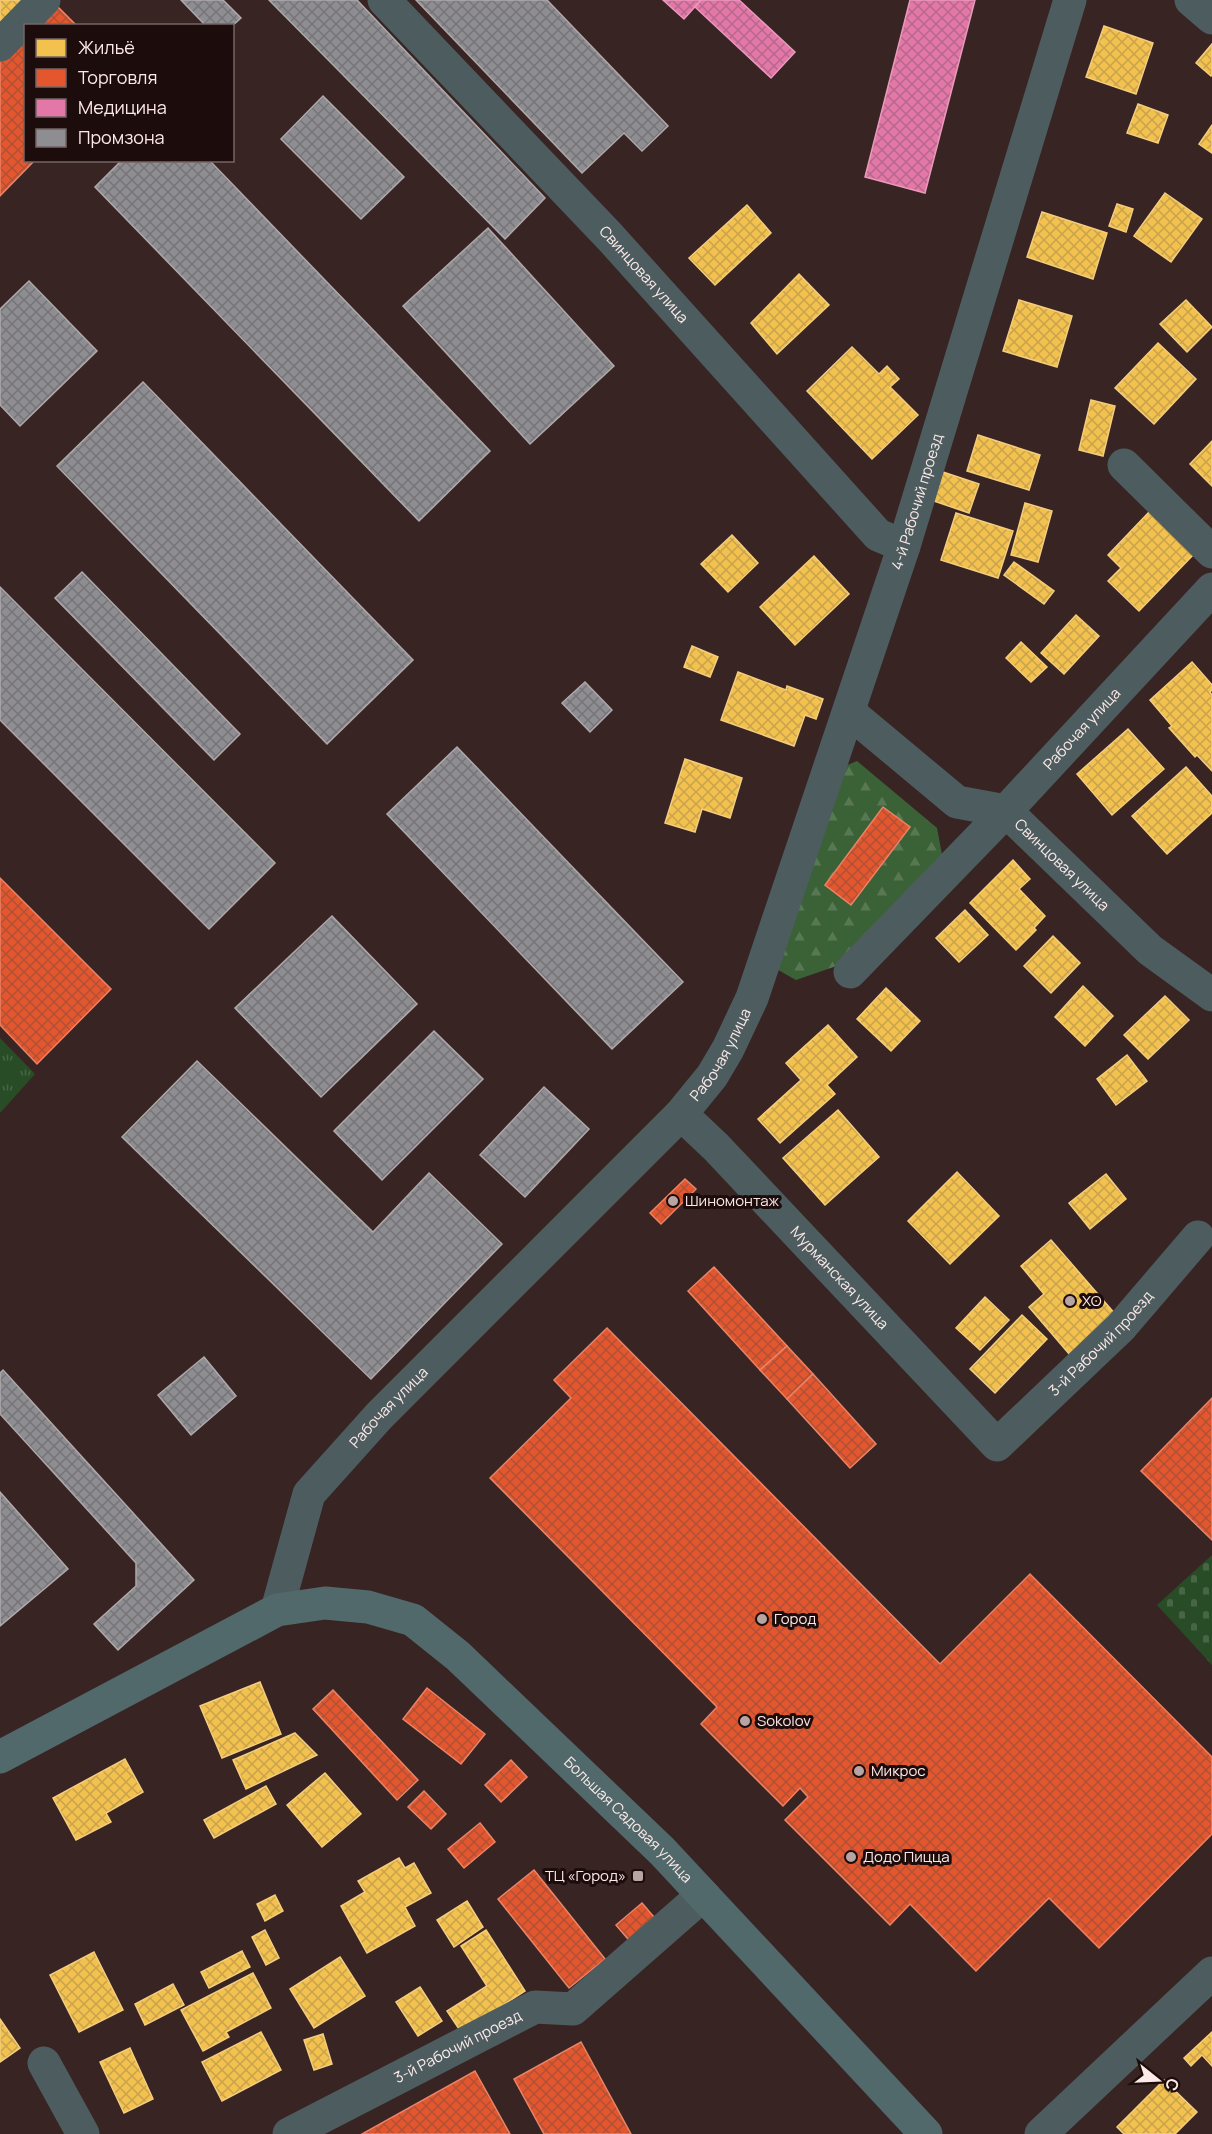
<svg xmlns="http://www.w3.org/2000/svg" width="1212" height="2134" viewBox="0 0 1212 2134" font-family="Manrope,sans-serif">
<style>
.grass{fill:url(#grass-tufts)}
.forest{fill:url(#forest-firs)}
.cemetery{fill:url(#cemetery-stones)}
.homes{fill:url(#homes-cross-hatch);stroke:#f5cd7c;stroke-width:1.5}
.shops{fill:url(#shops-cross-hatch);stroke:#ec8366;stroke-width:1.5}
.health{fill:url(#health-cross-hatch);stroke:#eb99bb;stroke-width:1.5}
.industry{fill:url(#industry-cross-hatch);stroke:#afa9ac;stroke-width:1.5}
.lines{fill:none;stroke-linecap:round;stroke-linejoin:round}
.minor{stroke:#4d5d5f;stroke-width:33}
.primary{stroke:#51696b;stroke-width:33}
.poi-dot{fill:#b8a4a3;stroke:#1c0c0c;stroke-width:2}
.labels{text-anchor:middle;stroke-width:6;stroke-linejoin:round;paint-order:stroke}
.street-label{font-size:15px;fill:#fde9e8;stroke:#1c0c0c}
.poi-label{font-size:15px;fill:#fde9e8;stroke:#1c0c0c;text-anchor:start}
</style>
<defs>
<pattern id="grass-tufts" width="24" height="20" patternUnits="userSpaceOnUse" patternTransform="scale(1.5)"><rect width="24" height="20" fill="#284c25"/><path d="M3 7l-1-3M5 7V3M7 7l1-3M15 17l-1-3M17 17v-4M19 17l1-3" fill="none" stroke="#486645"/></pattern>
<pattern id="forest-firs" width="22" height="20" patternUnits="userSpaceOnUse" patternTransform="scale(1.5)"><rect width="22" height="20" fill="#3a6236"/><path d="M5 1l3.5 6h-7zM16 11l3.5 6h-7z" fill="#577853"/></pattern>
<pattern id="cemetery-stones" width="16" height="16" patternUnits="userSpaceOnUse" patternTransform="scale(1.5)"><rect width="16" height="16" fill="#284c25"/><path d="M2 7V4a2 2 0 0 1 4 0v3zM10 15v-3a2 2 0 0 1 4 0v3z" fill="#486645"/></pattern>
<pattern id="homes-cross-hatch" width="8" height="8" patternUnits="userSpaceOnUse" patternTransform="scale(1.5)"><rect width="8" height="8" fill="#f2c14e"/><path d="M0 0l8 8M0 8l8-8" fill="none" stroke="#c8a24c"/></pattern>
<pattern id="shops-cross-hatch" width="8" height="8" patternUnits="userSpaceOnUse" patternTransform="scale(1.5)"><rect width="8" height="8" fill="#e4572e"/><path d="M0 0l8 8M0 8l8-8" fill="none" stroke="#af5136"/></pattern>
<pattern id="health-cross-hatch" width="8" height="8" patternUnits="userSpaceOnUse" patternTransform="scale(1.5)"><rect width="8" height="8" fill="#e377a8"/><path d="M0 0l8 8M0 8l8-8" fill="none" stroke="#b6688b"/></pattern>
<pattern id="industry-cross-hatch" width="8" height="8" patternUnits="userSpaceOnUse" patternTransform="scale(1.5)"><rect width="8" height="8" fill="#8d8d92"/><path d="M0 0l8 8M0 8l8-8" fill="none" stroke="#767477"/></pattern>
</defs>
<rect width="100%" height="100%" fill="#382523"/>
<path class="grass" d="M0,1038L35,1074L0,1113Z"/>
<path class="forest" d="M857,761L937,828L943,860L845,963L796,980L773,967L845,766Z"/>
<path class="cemetery" d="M1212,1555V1665L1157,1605Z"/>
<g class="homes">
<path d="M0,0H30L0,29Z"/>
<path d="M1104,26L1153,43L1136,94L1086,77Z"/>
<path d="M1212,44V75L1211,76L1196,63Z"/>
<path d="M1138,104L1168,115L1158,143L1127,133Z"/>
<path d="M1212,125V153L1199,144Z"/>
<path d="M1165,193L1202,219L1171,262L1134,236Z"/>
<path d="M1117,204L1133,209L1126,232L1109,226Z"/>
<path d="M747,205L771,233L715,285L689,258Z"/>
<path d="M1042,212L1107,233L1093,279L1027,257Z"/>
<path d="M799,274L829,305L777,354L751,323Z"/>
<path d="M1019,300L1072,316L1057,367L1003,351Z"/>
<path d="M1186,300L1212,327L1187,352L1160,324Z"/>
<path d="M1158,343L1196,379L1154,424L1115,388Z"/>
<path d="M852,347L879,374L887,366L899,379L890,387L918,415L872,459L807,391Z"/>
<path d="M1091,400L1115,406L1103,456L1079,450Z"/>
<path d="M978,435L1040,455L1029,490L967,471Z"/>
<path d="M1212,441V486L1190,464Z"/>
<path d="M943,472L979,484L969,513L934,501Z"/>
<path d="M1025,503L1052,511L1038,562L1011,555Z"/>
<path d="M1150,511L1194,554L1139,611L1108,581L1121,568L1108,555Z"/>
<path d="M956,513L1013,531L998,578L941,560Z"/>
<path d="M732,535L758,563L728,592L701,564Z"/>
<path d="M814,556L849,594L795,645L760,607Z"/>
<path d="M1014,562L1054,591L1044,604L1004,575Z"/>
<path d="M1076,615L1099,636L1064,674L1041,653Z"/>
<path d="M1021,642L1047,667L1031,682L1006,658Z"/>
<path d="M692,646L718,657L710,677L684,667Z"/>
<path d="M1192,662L1212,685V690L1210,692L1212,695V771L1197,755L1195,757L1169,728L1172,726L1150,700Z"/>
<path d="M738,672L786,690L787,686L823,699L816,719L805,715L794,746L721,720Z"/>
<path d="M1128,729L1164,769L1112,815L1077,774Z"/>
<path d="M685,759L742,778L730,818L702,809L695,832L665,823Z"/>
<path d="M1186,767L1212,796V813L1167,854L1132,816Z"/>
<path d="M1013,860L1030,879L1019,889L1045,916L1034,928L1036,930L1016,950L970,903Z"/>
<path d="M965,910L988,935L959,962L936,938Z"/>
<path d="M1053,936L1080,963L1051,993L1024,966Z"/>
<path d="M1083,986L1113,1016L1085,1046L1055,1017Z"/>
<path d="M886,988L920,1021L891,1051L857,1019Z"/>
<path d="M1165,996L1189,1020L1148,1059L1124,1035Z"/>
<path d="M828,1025L857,1057L827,1085L835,1094L780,1143L758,1119L801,1080L786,1063Z"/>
<path d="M1127,1055L1147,1081L1116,1105L1097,1079Z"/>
<path d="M838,1110L879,1157L825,1205L783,1158Z"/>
<path d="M957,1172L999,1216L950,1264L908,1221Z"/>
<path d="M1106,1174L1126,1199L1090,1229L1069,1203Z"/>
<path d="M1051,1240L1116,1315L1070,1355L1029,1307L1044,1294L1021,1266Z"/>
<path d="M985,1297L1009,1320L980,1350L956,1328Z"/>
<path d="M1022,1315L1047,1339L995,1393L970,1369Z"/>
<path d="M260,1682L281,1734L222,1758L200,1706Z"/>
<path d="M295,1733L317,1755L246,1789L233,1760Z"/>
<path d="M125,1759L143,1792L106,1813L111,1822L76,1840L53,1798Z"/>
<path d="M325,1773L361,1814L322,1847L287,1805Z"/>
<path d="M266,1786L276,1804L214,1838L204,1820Z"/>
<path d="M399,1858L405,1868L414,1863L431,1893L405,1907L415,1926L367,1953L341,1906L365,1892L358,1881Z"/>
<path d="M275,1895L283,1911L265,1921L257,1904Z"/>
<path d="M467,1901L483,1927L454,1947L437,1920Z"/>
<path d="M265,1930L279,1958L266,1965L252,1937Z"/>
<path d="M486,1930L525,1991L461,2032L447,2011L487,1986L461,1946Z"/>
<path d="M242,1951L250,1967L209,1988L201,1972Z"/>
<path d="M94,1952L123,2010L79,2032L50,1975Z"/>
<path d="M340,1957L365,1996L314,2028L290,1989Z"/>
<path d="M253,1973L271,2008L226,2032L229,2037L203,2051L181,2010Z"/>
<path d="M173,1984L184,2005L145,2025L135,2004Z"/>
<path d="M420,1987L442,2021L418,2036L396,2002Z"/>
<path d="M0,2019L20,2048L0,2062Z"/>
<path d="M261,2032L281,2070L222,2101L202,2062Z"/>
<path d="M1212,2032V2066L1202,2055L1191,2066L1184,2058Z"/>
<path d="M323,2034L332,2064L314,2070L304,2040Z"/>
<path d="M130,2048L153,2099L124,2113L100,2062Z"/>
<path d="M1164,2080L1197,2112L1175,2134H1124L1117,2127Z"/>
</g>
<g class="shops">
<path d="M55,4L77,26H33Z"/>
<path d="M26,33V160H35L0,196V57Z"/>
<path d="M883,807L910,827L851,905L825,885Z"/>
<path d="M0,878L111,989L37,1064L0,1025Z"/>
<path d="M685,1179L696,1189L661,1224L650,1213Z"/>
<path d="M714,1267L787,1346L760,1370L688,1291Z"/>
<path d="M607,1328L940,1664L1030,1574L1212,1757V1834L1099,1948L1049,1898L976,1971L910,1904L890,1925L785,1820L808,1797L800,1788L783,1806L701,1724L717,1707L490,1478L571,1398L554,1380Z"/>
<path d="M787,1346L813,1374L787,1399L760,1370Z"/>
<path d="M813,1374L876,1444L850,1468L787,1399Z"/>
<path d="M1212,1398V1540L1141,1471Z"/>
<path d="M427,1688L485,1734L461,1764L403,1719Z"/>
<path d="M333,1690L418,1780L397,1800L313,1709Z"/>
<path d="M511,1760L527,1777L501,1802L485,1785Z"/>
<path d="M424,1791L446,1814L431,1829L408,1807Z"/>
<path d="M480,1823L495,1842L464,1868L448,1849Z"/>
<path d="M534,1870L605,1959L569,1988L498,1899Z"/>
<path d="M642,1903L659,1923L633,1945L616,1925Z"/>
<path d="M581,2042L631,2134H544L514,2079Z"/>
<path d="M475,2071L510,2134H362Z"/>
</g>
<g class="health">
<path d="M663,0H701L684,19Z"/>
<path d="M701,0H739L795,52L771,78L695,7Z"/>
<path d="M910,0H975L925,193L865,177Z"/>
</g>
<g class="industry">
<path d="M181,0H223L241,18L232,26H206Z"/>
<path d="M269,0H357L545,198L505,239Z"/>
<path d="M416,0H547L668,126L642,151L624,133L582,173Z"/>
<path d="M323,96L404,177L361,219L281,139Z"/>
<path d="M122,160H209L490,451L419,521L95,187Z"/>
<path d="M488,228L614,366L530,444L403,306Z"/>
<path d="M29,281L97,351L20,426L0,405V309Z"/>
<path d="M143,382L413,660L327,744L57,466Z"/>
<path d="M82,572L240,734L214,760L55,598Z"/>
<path d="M0,587L275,863L209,929L0,720Z"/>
<path d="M585,682L612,710L590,732L562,703Z"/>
<path d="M457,747L683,982L612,1049L387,814Z"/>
<path d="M332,916L417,1004L321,1097L235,1008Z"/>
<path d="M434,1031L483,1079L382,1180L334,1131Z"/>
<path d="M197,1061L373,1232L429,1173L502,1244L371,1379L122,1137Z"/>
<path d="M544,1087L589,1129L525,1197L480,1155Z"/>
<path d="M204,1357L236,1396L191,1435L158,1395Z"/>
<path d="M3,1370L194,1580L118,1650L94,1624L136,1586V1563L0,1414V1373Z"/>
<path d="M0,1492L68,1569L0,1626Z"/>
</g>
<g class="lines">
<g class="minor">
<path id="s1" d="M384,0L610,237L878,535L904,546"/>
<path d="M1191,0L1212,18"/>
<path d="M0,45L44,0"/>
<path d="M1124,465L1212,552"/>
<path id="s2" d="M849,712L957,802L1006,811L1150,950L1212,995"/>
<path id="s3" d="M850,972L1006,811L1212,589"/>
<path id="s4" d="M681,1114L716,1147L997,1445L1121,1327L1198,1237"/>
<path id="s5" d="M277,1610L309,1494L379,1416L681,1114L712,1076L728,1049L752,998L904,546L1070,0"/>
<path d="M44,2063L83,2134"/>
<path id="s6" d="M289,2134L535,2007L573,2009L703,1895"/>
<path d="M1041,2134L1212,1973"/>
</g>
<path class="primary" id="s7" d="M0,1757L277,1610L325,1603L368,1607L413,1620L458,1656L662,1851L926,2134"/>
</g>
<g class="poi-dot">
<circle cx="673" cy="1201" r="6"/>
<circle cx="1070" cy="1301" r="6"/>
<circle cx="762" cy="1619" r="6"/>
<circle cx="745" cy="1721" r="6"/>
<circle cx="859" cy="1771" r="6"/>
<circle cx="851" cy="1857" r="6"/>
<rect x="632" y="1870" width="12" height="12" rx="3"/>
</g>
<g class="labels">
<g class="street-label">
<text dy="5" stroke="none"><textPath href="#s1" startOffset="378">Свинцовая улица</textPath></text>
<text dy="5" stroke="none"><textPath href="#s5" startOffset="1312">4-й Рабочий проезд</textPath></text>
<text dy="5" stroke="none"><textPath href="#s3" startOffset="336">Рабочая улица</textPath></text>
<text dy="5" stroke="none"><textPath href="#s2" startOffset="268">Свинцовая улица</textPath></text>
<text dy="5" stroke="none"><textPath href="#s5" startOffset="724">Рабочая улица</textPath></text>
<text dy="5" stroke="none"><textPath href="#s4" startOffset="228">Мурманская улица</textPath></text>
<text dy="5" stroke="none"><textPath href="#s4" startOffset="603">3-й Рабочий проезд</textPath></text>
<text dy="5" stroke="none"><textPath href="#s5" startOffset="238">Рабочая улица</textPath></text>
<text dy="5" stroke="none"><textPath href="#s7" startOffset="746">Большая Садовая улица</textPath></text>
<text dy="5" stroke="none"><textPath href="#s6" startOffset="190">3-й Рабочий проезд</textPath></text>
</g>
<g class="poi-label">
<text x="685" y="1206">Шиномонтаж</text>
<text x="1082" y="1306">ХО</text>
<text x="774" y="1624">Город</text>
<text x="757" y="1726">Sokolov</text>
<text x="871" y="1776">Микрос</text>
<text x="863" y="1862">Додо Пицца</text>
<text x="626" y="1881" text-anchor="end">ТЦ «Город»</text>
</g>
</g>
<rect x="24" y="24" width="210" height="138" fill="#1c0c0c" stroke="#766464" stroke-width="1.5"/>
<rect x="36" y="39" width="30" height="18" fill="#f2c14e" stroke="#766464" stroke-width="1.5"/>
<text x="78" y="54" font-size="18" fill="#fde9e8">Жильё</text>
<rect x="36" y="69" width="30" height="18" fill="#e4572e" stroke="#766464" stroke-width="1.5"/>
<text x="78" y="84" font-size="18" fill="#fde9e8">Торговля</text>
<rect x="36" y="99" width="30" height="18" fill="#e377a8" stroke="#766464" stroke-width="1.5"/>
<text x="78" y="114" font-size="18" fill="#fde9e8">Медицина</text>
<rect x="36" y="129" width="30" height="18" fill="#8d8d92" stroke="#766464" stroke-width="1.5"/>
<text x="78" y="144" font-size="18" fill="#fde9e8">Промзона</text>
<g transform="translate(1158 2080) rotate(108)" stroke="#1c0c0c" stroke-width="4.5" paint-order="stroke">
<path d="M0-4.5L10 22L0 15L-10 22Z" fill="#fde9e8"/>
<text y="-9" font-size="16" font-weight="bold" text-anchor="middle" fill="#fde9e8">С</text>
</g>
</svg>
